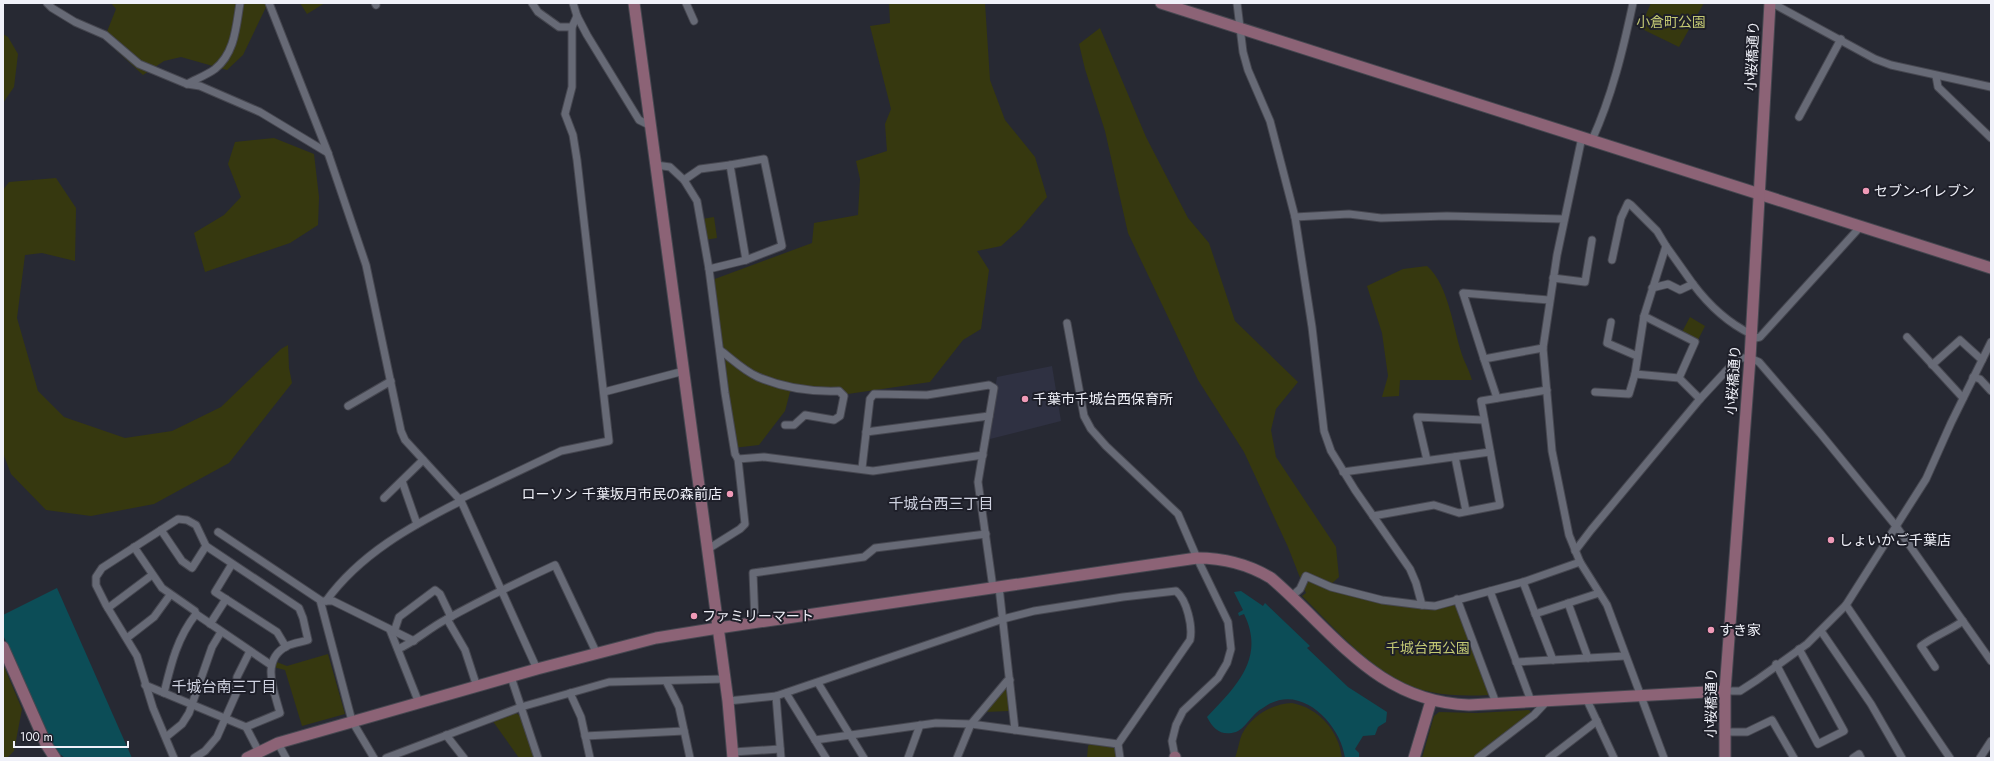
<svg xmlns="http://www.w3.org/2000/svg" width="1994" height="761" viewBox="0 0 1994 761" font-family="Jost,'Noto Sans JP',sans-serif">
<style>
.built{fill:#2f3142}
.green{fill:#36380f}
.water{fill:#0c4d57}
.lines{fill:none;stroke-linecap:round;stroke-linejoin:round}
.street-casing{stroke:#464750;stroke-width:9}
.secondary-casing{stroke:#464750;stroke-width:13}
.street{stroke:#676a76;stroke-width:7}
.secondary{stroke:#8c6376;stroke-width:11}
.poi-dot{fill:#f09ab7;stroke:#1e1f29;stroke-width:1.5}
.labels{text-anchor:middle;stroke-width:4;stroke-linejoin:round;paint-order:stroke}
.park-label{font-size:14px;fill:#c3c873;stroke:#1e1f29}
.street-label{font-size:14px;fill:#f0f1f9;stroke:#1e1f29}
.poi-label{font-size:14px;fill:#f0f1f9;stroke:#1e1f29;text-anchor:start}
.neighbourhood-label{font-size:15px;fill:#d0d3e1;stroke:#1e1f29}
</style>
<rect width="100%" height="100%" fill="#272933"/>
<path class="built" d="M1052,366L1061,421L986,440L997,377Z"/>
<g class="green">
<path d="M111,3H268L243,55L227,70L181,57L164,61L143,75L104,39L116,9Z"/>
<path d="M300,3H325L307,14Z"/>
<path d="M889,3H985L990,80L1005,120L1035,157L1047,197L1020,229L1001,246L977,251L989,270L981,329L963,340L930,382L841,395L805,389L790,392L785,411L759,445L733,448L725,358L712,280L812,243L814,223L858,215L860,179L856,161L887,151L885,124L891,109L870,26L890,23Z"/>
<path d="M1651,3H1704L1679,47L1640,28Z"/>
<path d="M1100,28L1146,137L1188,218L1209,243L1235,321L1298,382L1276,409L1271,430L1276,457L1336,547L1339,577L1327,588L1428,608L1454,605L1457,607L1489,695C1469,696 1450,696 1431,692C1379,682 1338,631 1302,596L1306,593L1288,547L1244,452L1198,380L1128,233L1105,131L1085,69L1079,44Z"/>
<path d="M3,34L8,37L18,54L14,87L3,103Z"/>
<path d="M274,138L314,154L319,197L318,225L290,243L205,272L194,233L224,215L241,197L228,164L235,142Z"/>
<path d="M56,178L76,208L75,261L42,253L25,255L17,318L38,391L64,417L125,438L172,431L221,407L281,349L288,345L289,368L292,383L229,463L154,504L91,516L46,510L11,474L3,453V190L9,182Z"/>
<path d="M714,217L717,238L705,240L702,219Z"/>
<path d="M1427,266C1450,286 1453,332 1464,360C1467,367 1470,373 1472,380H1400L1399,396L1382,397L1388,376L1382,333L1367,286L1403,269Z"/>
<path d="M1690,317L1705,326L1698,340L1682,332Z"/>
<path d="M328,654L345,714L302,726L285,670L273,667L274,661L287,666Z"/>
<path d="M3,664L22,709L14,751L7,758H3Z"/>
<path d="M1007,686L1009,711L985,712Z"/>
<path d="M1292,703C1319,708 1339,731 1342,758H1235C1238,750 1239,741 1242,734C1252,715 1272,704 1292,703Z"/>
<path d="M1529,710L1532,713L1473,758H1422L1434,716L1439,712L1477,713Z"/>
<path d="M515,712L520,716L534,758H519L492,720Z"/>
<path d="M1090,744L1114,748L1117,758H1087L1088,746Z"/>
</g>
<g class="water">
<path d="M57,588L132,758H65L56,751L3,635V615Z"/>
<path d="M1241,591L1263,606L1265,603L1310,646L1307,648L1348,687L1387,712L1386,722L1378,727L1375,735L1363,736L1355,749L1359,753V758H1345C1341,726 1304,685 1269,704C1265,707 1260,709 1256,713C1250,718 1244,729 1236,732C1221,736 1214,730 1207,717C1235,687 1266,659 1244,614L1239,616L1238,613L1243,610L1234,592Z"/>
</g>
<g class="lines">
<defs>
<g id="street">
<path d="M47,3L52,8L75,22L105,35L139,64L187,84L200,86L260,112L328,153"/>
<path d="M269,3L328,153L366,265L401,431L405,440L461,501L537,669"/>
<path d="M375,3L376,5"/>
<path d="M532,3L538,12L559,27H572"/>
<path d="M573,3L577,16L587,35L639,120L651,126"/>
<path d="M686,3L694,21"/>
<path d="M1237,3L1243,52L1248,70L1270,121L1295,217L1312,327L1324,431L1331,451L1355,490L1410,569L1416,583L1422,605L1435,606L1523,582L1580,562"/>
<path d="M1772,3L1875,59L1891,65L1991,87"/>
<path d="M1936,76L1938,87L1991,138"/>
<path d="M187,84C196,79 207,75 215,69C235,53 236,27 240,3"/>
<path d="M1799,117L1841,39"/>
<path d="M1582,137L1557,255L1543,348L1552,451L1569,535L1580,562L1607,605L1664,758"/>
<path d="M1592,140C1612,96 1623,50 1633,3"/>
<path d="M656,165L670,167L684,180L700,169L730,165L746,260"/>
<path d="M684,180L697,201L709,269L725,393L735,454L738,459"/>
<path d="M1295,217L1349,214L1381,218L1447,216L1563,219"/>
<path d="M709,269L746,260L782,246L764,159L730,165"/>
<path d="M1553,278L1585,282L1592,240"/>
<path d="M1693,284C1708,304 1728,323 1751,334"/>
<path d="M1652,288L1668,284L1680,290L1693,284L1666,246"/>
<path d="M1644,316L1695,342L1679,378"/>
<path d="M1611,322L1607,343L1637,356"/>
<path d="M1067,323L1084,416L1091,429L1106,446L1178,514L1197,558L1228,622L1231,649L1227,663L1218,678L1183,711L1176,725L1172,741L1175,757"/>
<path d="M1907,337L1963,398"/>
<path d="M1751,339L1760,337L1861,226"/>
<path d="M720,350C732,359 744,371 758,377C784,388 812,392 839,391L844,396L840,416L834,420L805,415L794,425H785"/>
<path d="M1484,359L1463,293L1549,300"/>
<path d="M1932,365L1960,340L1982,360"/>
<path d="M1635,374L1679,378L1700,399L1738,358H1750L1759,362L1820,433L1896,526L1991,661"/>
<path d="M1973,377L1980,379L1991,391"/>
<path d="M604,392L684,371"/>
<path d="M1595,392L1629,394L1635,374L1644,316L1666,246L1657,231L1631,205L1628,203L1621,218L1612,260"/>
<path d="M1497,398L1484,359L1543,348"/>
<path d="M348,406L391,381"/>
<path d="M866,432L989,416"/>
<path d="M1455,457L1466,511"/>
<path d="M1427,460L1417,417L1484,420"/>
<path d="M862,468L870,399L874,394L927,395L989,385L994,388L978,482L993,588"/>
<path d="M1343,472L1490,452"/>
<path d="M402,481L417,524"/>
<path d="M384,498L423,460"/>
<path d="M460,499L561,451L609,441L577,160L573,135L565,114L572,87V27L577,16"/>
<path d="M1373,516L1434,505L1459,513L1500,505L1481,401L1547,390"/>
<path d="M161,530L182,561L192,568L206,546"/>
<path d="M218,532L320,600L352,721L374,758"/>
<path d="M134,547L162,588L195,611L196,614L271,665"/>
<path d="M708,549L740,529L745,524L738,459L764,457L873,471L983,455"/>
<path d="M1575,551L1591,530L1700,399"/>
<path d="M232,564L215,592L277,632L286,647"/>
<path d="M1523,582L1553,660"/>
<path d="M999,587L1015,730"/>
<path d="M1490,591L1531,701"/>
<path d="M1292,596L1300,589L1306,576L1331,587L1382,600L1422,605"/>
<path d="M1457,599L1496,703"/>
<path d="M324,601H333L414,641"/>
<path d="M326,601C360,554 411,526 461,501"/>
<path d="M1568,603L1588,658"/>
<path d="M1846,605L1950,758"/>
<path d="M108,608L152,575"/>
<path d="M1535,614L1599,593"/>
<path d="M447,619L465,650L477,687"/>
<path d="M755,622L753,573L864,557L875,548L986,534"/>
<path d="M210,624L226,599"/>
<path d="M390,630L419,703"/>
<path d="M1821,631L1871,704L1902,758"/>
<path d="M394,632L399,617L435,590L440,594L451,617"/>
<path d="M127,638L154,617L170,595"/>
<path d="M398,649C415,642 428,629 445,620C481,600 518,582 555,565L597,654"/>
<path d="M1516,662L1625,656"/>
<path d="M1776,664L1818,744L1844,731L1799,649"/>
<path d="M1935,667L1921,646C1934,636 1949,631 1963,621"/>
<path d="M511,677L538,758"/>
<path d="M666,681L679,707L690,758"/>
<path d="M818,683L864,758"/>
<path d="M145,685L246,727L259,752"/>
<path d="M1725,691H1740L1757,680L1807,644L1846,605L1926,479L1951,423L1991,342"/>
<path d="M164,693C171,664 177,638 196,614"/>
<path d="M570,693L581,717L590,758"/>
<path d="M786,693L826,758"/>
<path d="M776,696L781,758"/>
<path d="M1586,698L1614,758"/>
<path d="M728,701L776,696L1003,619L1034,611L1123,597L1176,591C1187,600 1193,627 1190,640L1118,744L1120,758"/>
<path d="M1725,732H1747L1772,720L1794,758"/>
<path d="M446,735L464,758"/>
<path d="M585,736L684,731"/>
<path d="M166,737L182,724L189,713L212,647L221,632"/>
<path d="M815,740L936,723L971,724L1118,744"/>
<path d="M278,743L286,758"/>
<path d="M733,752L780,749"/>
<path d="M174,758L153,708L137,656L106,605L96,585V577L102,568L178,519L187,520L196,525L206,546L299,608L303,618L308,640C302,642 293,643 287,646C260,660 274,690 280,713L246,727"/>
<path d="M194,758L205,751L217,737L236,694L237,677L250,651"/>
<path d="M386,758L521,707L609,682L725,679"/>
<path d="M908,758L920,725"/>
<path d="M957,758L971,724L1007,681L1010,680"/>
<path d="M1478,758L1534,715L1548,700"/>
<path d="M1549,758L1597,721"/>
<path d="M1853,758L1859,754L1861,758"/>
<path d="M1980,758L1991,741"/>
</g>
<g id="secondary">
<path d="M634,3L728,701L733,758"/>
<path d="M1161,3L1991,268"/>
<path d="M3,647L46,744L55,758"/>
<path d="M1175,757V758"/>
<path d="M247,758L278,743L537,669L656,638L718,628L1197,558C1224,558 1248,564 1271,578C1335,633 1377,702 1469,705L1725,691"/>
<path d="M1414,758L1431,701"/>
<path d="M1725,758V691L1750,358L1770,3"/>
</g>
</defs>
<use href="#street" class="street-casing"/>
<use href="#secondary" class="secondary-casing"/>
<use href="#street" class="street"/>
<use href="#secondary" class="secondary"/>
</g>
<g class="poi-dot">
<circle cx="1866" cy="191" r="4"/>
<circle cx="1025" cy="399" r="4"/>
<circle cx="730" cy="494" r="4"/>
<circle cx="1831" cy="540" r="4"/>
<circle cx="694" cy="616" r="4"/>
<circle cx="1711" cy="630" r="4"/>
</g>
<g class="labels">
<g class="park-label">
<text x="1671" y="27">小倉町公園</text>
<text x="1428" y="653">千城台西公園</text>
</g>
<g class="street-label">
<text transform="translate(1752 56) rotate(-87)" y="5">小桜橋通り</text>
<text transform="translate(1733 380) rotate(-86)" y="5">小桜橋通り</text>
<text transform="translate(1711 703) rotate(-89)" y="5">小桜橋通り</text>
</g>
<g class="poi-label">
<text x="1874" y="196">セブン-イレブン</text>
<text x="1033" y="404">千葉市千城台西保育所</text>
<text x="722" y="499" text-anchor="end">ローソン 千葉坂月市民の森前店</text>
<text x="1839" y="545">しょいかご千葉店</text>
<text x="702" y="621">ファミリーマート</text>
<text x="1719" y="635">すき家</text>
</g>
<g class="neighbourhood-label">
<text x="941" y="509">千城台西三丁目</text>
<text x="224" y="692">千城台南三丁目</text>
</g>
</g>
<rect width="1994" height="761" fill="none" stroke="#f0f1f9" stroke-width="8"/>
<path d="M14 741v6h114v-6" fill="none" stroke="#f0f1f9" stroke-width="2"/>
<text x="20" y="741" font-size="12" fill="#f0f1f9" stroke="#1e1f29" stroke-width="3" paint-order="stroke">100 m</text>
</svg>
